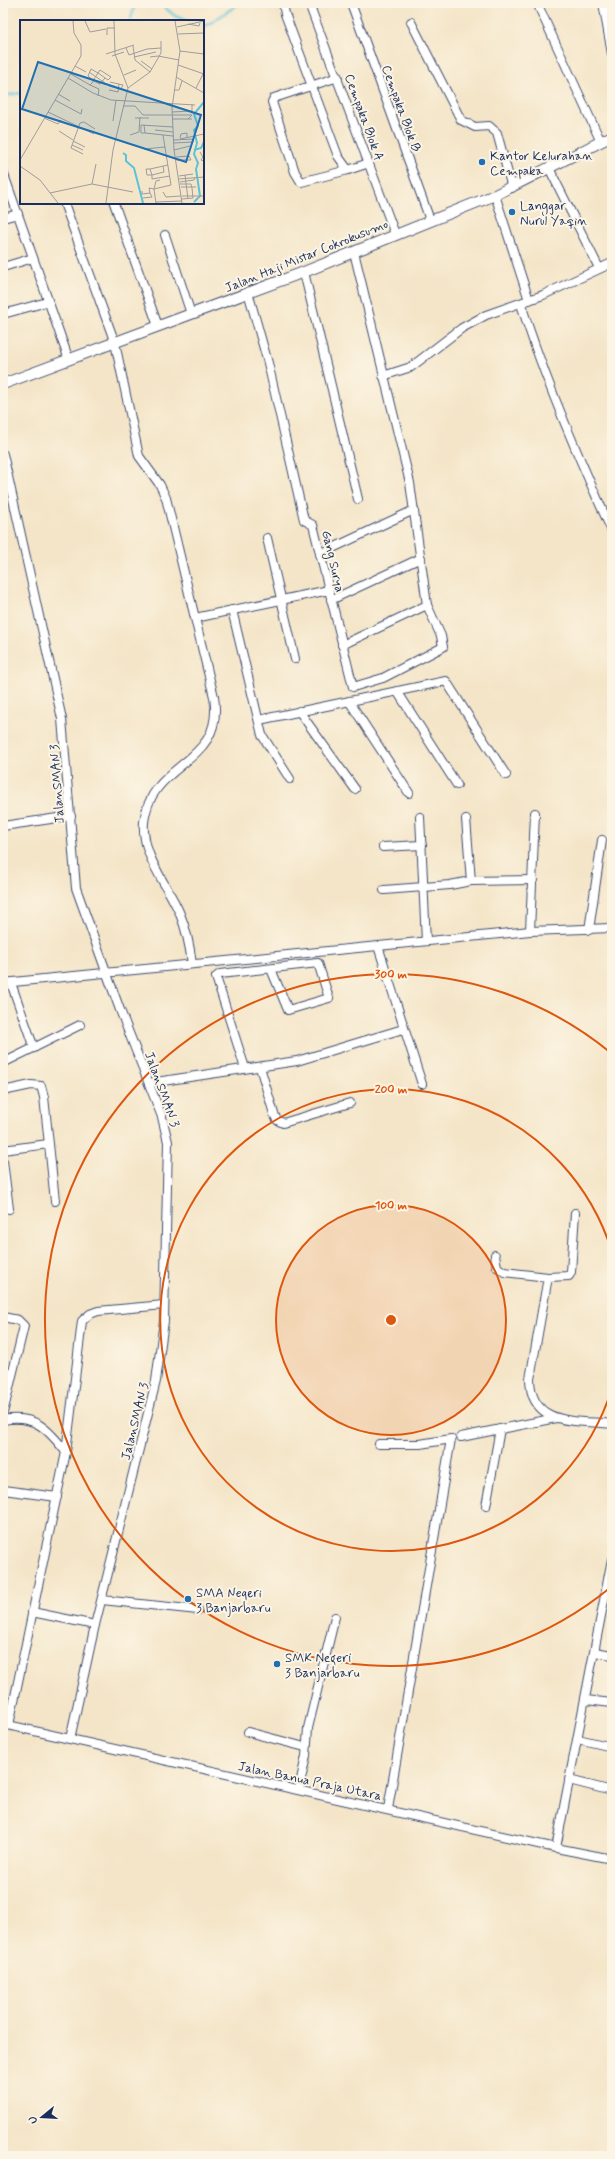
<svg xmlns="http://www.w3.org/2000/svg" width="615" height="2159" viewBox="0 0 615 2159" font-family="Mynerve,sans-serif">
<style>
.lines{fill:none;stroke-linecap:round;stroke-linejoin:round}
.stream{stroke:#5bc2d9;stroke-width:2.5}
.minor-casing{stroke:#3c4a6e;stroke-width:10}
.major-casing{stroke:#3c4a6e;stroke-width:12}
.minor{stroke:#fff;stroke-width:8}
.major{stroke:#fff;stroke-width:10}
.ring{fill:none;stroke:#de5710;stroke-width:2}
.poi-dot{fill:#1f6fb2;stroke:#fcf5e5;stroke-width:1.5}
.labels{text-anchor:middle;stroke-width:4;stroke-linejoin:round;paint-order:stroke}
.street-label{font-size:13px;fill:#1b2f5e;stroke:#fcf5e5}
.poi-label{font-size:13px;fill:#1b2f5e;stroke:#fcf5e5;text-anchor:start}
.inset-river{fill:none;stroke:#5bc2d9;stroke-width:2}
.inset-road{fill:none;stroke:#9d9c9e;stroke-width:1}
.view{fill:#1f6fb2;fill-opacity:0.15;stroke:#1f6fb2;stroke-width:2}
.inset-edge{fill:none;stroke:#1b2f5e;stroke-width:2}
.centre{fill:#de5710;stroke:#fcf5e5;stroke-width:2}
.ring-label{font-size:12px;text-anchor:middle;font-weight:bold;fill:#de5710;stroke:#fcf5e5;stroke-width:4;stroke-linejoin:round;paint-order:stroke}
</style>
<rect width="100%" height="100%" fill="#fcf5e5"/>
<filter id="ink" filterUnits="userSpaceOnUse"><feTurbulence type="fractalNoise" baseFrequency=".025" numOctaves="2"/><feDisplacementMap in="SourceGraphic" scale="8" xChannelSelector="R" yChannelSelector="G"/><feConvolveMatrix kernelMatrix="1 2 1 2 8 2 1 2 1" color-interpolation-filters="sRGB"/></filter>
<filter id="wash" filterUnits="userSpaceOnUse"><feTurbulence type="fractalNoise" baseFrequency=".012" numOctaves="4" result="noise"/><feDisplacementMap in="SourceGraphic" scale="16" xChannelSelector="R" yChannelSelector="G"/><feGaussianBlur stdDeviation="0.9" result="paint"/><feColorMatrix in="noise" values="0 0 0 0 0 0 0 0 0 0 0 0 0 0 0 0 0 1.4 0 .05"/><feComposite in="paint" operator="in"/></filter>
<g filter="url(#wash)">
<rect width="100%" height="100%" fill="#f4e5c8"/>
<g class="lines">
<g class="stream">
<path d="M159,3L175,16L188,21"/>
<path d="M130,21L136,3"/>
<path d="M203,26L209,24L240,3"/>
<path d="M3,96L21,93"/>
</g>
</g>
</g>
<g filter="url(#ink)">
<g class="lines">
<defs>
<g id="minor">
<path d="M283,3L285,14L338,156L348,170L369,163"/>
<path d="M315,3L311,9L395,234"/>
<path d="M351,3L430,220"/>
<path d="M537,3L601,142"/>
<path d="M603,3L612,54"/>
<path d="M411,22L461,120L475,127L489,126L497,133L512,188"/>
<path d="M338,77L274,98L272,102L295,172L301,182L348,170"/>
<path d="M549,168L599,268"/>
<path d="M3,172L69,360"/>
<path d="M495,195L529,300"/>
<path d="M64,203L115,343L139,456L160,485L166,498L214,697C225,766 151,759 144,822C141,856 168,885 180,914C187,931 190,947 192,964"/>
<path d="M114,203L158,326"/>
<path d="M3,218L18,214"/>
<path d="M165,235L191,314"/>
<path d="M3,267L33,258"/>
<path d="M304,272L358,499"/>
<path d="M248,292L268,363L304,520L313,525L353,687L383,678L443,647L441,636L427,605"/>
<path d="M521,304C545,381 578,457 612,531"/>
<path d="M3,314L47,302"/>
<path d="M383,376L411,367L462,328L486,315L543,295L612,263"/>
<path d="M3,454L62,719L76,888L120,1010L162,1117L168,1142L164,1321L156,1381L95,1625L70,1739"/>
<path d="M267,538L295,659"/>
<path d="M320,554L414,510"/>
<path d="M331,600L421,558"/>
<path d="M232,610L262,735L290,779"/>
<path d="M195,618L329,590"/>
<path d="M342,645L427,605L410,483L354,252"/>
<path d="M397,691L457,785"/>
<path d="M349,701L409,793"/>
<path d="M299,711L355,789"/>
<path d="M259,720L446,681L506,775"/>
<path d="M420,817L426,941"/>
<path d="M466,819L471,881"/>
<path d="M3,826L71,816"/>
<path d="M383,847L422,845"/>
<path d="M384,890L450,885L471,881L533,880"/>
<path d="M589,930L602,840"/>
<path d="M530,931L535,813"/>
<path d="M378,946L422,1084"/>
<path d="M3,983L530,931L612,928"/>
<path d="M11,983L34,1048"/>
<path d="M3,1063L80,1025"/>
<path d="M260,1067L274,1114L277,1120L283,1123L350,1103"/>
<path d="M245,1068L216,977L220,974L318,963L329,998L288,1010L271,969"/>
<path d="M149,1083L297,1061L403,1029"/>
<path d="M3,1091L31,1085L41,1086L44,1097L55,1201"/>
<path d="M3,1150L48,1144"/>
<path d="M3,1161L9,1209"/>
<path d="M575,1213L571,1272L569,1276L548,1277L530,1379C531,1427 576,1420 612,1424"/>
<path d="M495,1255L497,1267L504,1272L548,1277"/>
<path d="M3,1317L18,1320L24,1326L3,1413"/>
<path d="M3,1420C35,1414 48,1429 66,1452L9,1725"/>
<path d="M461,1437L556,1418"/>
<path d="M379,1444H420L451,1439L388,1809"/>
<path d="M66,1452L82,1321L90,1314L98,1311L164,1305"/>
<path d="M3,1490L57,1497"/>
<path d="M486,1506L500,1429"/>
<path d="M102,1600L198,1610"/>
<path d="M32,1612L95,1625"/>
<path d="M595,1652L612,1655"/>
<path d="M586,1700L612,1703"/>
<path d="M3,1724L556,1848L612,1859"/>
<path d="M248,1732L305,1747"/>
<path d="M578,1739L612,1747"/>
<path d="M569,1780L612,1791"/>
<path d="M299,1789L306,1756L308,1728L335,1617"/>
<path d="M556,1848L612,1559"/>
</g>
<path id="major" d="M3,384L304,272L495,195L612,136"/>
</defs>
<use href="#minor" class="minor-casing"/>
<use href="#major" class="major-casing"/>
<use href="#minor" class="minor"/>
<use href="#major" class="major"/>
</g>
</g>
<circle cx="391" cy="1320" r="115" fill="#de5710" fill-opacity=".12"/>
<g class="ring">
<circle cx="391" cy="1320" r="115"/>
<path d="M612 1388A231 231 0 1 1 612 1252"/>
<path d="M611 1587A346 346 0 1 1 611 1053"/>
</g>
<g class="poi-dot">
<circle cx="482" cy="162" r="4"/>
<circle cx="512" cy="212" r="4"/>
<circle cx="188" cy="1599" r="4"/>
<circle cx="277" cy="1664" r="4"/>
</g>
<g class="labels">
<g class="street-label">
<text transform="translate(402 108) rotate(70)" y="5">Cempaka Blok B</text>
<text transform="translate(365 117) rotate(70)" y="5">Cempaka Blok A</text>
<text transform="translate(306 255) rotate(-22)" y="5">Jalan Haji Mistar Cokrokusumo</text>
<text transform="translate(334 561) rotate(77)" y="5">Gang Surya</text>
<text transform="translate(56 784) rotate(-94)" y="5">JalanSMAN 3</text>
<text transform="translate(163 1089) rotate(70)" y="5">JalanSMAN 3</text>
<text transform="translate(134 1421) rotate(-76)" y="5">JalanSMAN 3</text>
<text transform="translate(310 1780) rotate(12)" y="5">Jalan Banua Praja Utara</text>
</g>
<g class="poi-label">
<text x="490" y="160">Kantor Kelurahan<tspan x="490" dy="15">Cempaka</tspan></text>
<text x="520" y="210">Langgar<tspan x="520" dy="15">Nurul Yaqin</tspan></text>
<text x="196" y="1597">SMA Negeri<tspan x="196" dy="15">3 Banjarbaru</tspan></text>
<text x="285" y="1662">SMK Negeri<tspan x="285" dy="15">3 Banjarbaru</tspan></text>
</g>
</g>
<g transform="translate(20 20)">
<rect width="184" height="184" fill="#f4e5c8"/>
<path class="inset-river" d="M174,130L181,128L184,122M103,133L106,135V141L114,148L123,183M174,182L180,176L176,149L178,143L174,134L177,123L174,110L178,106L174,94L184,82"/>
<path class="inset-road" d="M65,1L70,12L86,9M94,1L95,34L108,68M155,1L160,31L152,88L154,130L162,183M168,4L179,6L180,3M157,7L184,1M158,14L184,13M87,15V8H95M113,26L115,40L130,52M106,28L109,35L127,29L141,28M160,31L184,34M86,34L114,25M92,36L104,32M114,37L136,32M130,37L138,36L159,40M121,41L132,49M158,45L184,54M55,46L66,52M69,52L85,63M51,54L70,65L73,62V61H74V59L80,50L91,57L88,60L78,53L71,49L68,56L74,61L80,64L85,58M104,55L116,50M156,57L184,73M48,58L73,73L91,80L175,85M90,62L103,65M70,65L79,69L78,76M89,66L101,69L103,65M176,68L184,52M89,70L98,72L99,64M154,70H159L162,61M38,74L50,81M35,80L61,94L62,89M103,86H115L123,95H172L168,99M28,92L74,114M152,92L172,91V84M24,98L38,104L41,100M115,98H129M153,99H172M93,101L96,80M124,105L125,113L153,116M135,110L153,112M39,111L53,120M125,113H121V105L153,107M110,115L119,112L120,97M160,118L161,114L167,113V117M160,119L184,114M154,120L173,119V122L154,123M53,121L65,127M52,125L63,130M124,129L145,127M154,130L170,126M180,132L183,137L181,140L184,141M63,134L51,128L60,103L64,102L75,109M156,137L169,136L171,140H156M0,140L61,36V25L54,13L53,1M0,146L20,160L38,183M143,146L144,152L132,155L130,149L148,145M130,149H126L127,155H132V159L150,156M165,155L168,179M159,156L173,154M159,159L184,157M160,162L174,160L175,158M72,164L76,144M160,164H171L172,168L173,178L162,179M161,167H176M122,171V174L130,173L129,168L134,169L136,161L140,160M143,172L146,177L161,176M30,173L72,164L113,172M162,176H184M123,178L132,177L130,173M136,182L162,181M86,183L93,130L108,68L130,52L141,33V21M136,183L134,169L151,165L143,115"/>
<path class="view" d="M18,42L181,95L166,142L2,89Z"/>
<rect width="184" height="184" class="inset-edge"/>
</g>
<circle cx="391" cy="1320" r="6" class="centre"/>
<g class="ring-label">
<text x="391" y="978">300 m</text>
<text x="391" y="1093">200 m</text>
<text x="391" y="1209">100 m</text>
</g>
<rect width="615" height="2159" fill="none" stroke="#fcf5e5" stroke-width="16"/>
<g transform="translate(42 2117) rotate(252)" stroke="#fcf5e5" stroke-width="3" paint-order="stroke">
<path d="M0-3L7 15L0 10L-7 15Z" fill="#1b2f5e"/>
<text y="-6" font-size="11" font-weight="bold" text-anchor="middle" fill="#1b2f5e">U</text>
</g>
</svg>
